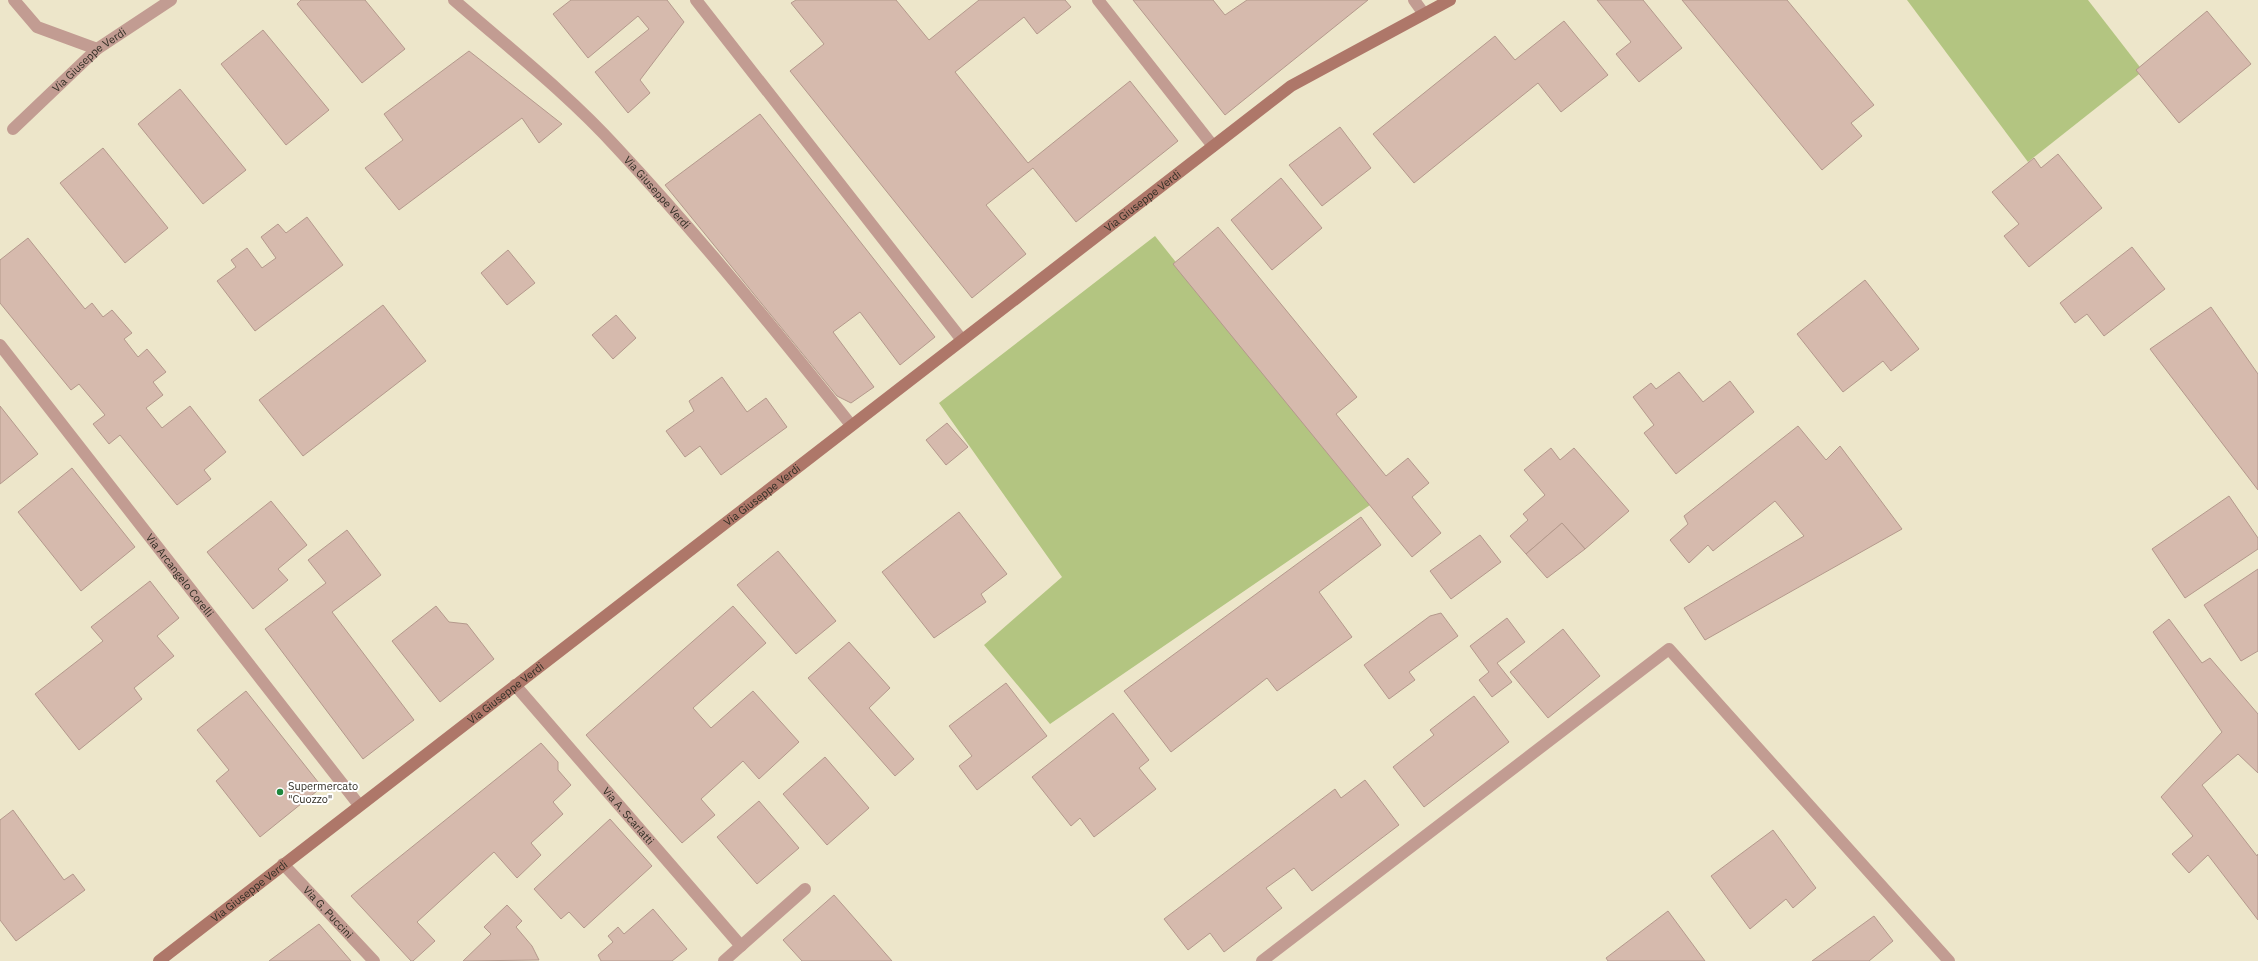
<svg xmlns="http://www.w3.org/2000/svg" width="2258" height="961" viewBox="0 0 2258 961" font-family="'IBM Plex Sans',sans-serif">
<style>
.green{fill:#b3c581}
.building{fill:#d6baad;stroke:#b4998c}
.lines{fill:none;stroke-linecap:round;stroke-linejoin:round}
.lane{stroke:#c29c92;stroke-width:12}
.street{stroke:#c29c92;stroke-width:12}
.secondary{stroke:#ae7769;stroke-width:12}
.poi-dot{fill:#1e873d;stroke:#fff;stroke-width:1.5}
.labels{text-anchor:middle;stroke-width:4;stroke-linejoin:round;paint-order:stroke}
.street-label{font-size:11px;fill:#312e24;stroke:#fff}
.poi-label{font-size:11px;fill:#312e24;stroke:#fff;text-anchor:start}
</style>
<rect width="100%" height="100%" fill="#ede6ca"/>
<g class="green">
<path d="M1907,0H2088L2143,71L2028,162Z"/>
<path d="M1155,236L1370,505L1050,724L984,645L1062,577L939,403Z"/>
</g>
<g class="building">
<path d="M301,0H365L405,49L362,83L297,4Z"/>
<path d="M571,0H667L684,22L640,80L650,93L628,113L595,72L649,29L638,16L588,58L553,14Z"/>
<path d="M796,0H896L929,40L979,0H1065L1071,7L1037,34L1024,17L955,72L1028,163L1130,81L1178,141L1076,222L1033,168L986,205L1026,254L972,298L790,71L824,44L791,3Z"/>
<path d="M1133,0H1213L1225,15L1247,0H1368L1225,115Z"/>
<path d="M1597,0H1643L1682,48L1639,82L1616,54L1631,42Z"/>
<path d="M1682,0H1787L1874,105L1851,123L1862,136L1822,170Z"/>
<path d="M2207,11L2251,64L2179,123L2136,70Z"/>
<path d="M1564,21L1608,75L1561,112L1538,83L1414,183L1373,134L1495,36L1515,60Z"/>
<path d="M263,30L329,110L286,145L221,64Z"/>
<path d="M469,51L562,124L539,143L522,118L399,210L365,168L403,140L384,114Z"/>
<path d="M180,89L246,170L203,204L138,124Z"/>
<path d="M760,114L935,337L900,365L860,312L833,332L874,387L851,403L837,396L665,185Z"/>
<path d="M1340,127L1371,168L1322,206L1289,165Z"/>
<path d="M103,148L168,228L125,263L60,183Z"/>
<path d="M2058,154L2102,208L2029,267L2004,236L2019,224L1992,192L2034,158L2041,168Z"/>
<path d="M1281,178L1322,228L1272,270L1231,220Z"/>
<path d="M307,217L343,265L255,331L217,281L236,267L231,260L247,248L262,268L276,258L261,237L278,224L286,233Z"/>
<path d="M1218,227L1357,397L1336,414L1386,476L1408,458L1429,483L1412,497L1441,533L1412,557L1173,264Z"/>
<path d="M28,238L85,309L92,303L103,317L112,310L132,333L124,339L138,357L147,349L166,372L153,382L163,395L146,408L162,428L190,406L226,452L204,470L211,479L177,505L120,435L109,444L93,424L105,415L79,384L71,390L0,303V260Z"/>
<path d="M2132,247L2165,289L2104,336L2087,314L2075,323L2060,303Z"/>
<path d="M508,250L535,283L507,305L481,273Z"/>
<path d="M1865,280L1919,349L1891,371L1883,361L1843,392L1797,334Z"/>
<path d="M383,305L426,361L303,456L259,400Z"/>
<path d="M2211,307L2258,374V490L2150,349Z"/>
<path d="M616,315L636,338L613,359L592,335Z"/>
<path d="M1679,372L1703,402L1730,381L1754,412L1676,474L1644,433L1654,425L1633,397L1651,383L1656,389Z"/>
<path d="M722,377L747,412L766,398L787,427L721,475L700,446L685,457L666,431L694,411L689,401Z"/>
<path d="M0,406L38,454L0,484Z"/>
<path d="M947,423L968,447L946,465L926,440Z"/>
<path d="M1798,426L1826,460L1840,446L1902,529L1705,640L1684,608L1804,536L1775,501L1713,551L1708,545L1689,563L1670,540L1688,524L1684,516Z"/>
<path d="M1551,448L1560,460L1574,448L1629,511L1585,549L1562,523L1526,554L1510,536L1528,520L1523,514L1545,495L1524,470Z"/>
<path d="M72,468L135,547L81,591L18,512Z"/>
<path d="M2229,496L2258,538V549L2185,598L2152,549Z"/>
<path d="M271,501L307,545L278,569L288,580L253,609L207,552Z"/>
<path d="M959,512L1007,574L981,594L986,602L934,638L882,572Z"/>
<path d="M1361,517L1381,545L1319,592L1352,637L1277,691L1267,678L1171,752L1124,691Z"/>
<path d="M1562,523L1585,549L1547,578L1526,554Z"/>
<path d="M347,530L381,575L332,612L414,720L363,759L265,629L326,583L308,560Z"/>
<path d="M1480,535L1501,562L1451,599L1430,571Z"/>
<path d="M778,551L836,621L796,654L737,585Z"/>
<path d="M2258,569V651L2241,661L2204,605Z"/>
<path d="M150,581L179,618L157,636L174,656L134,688L142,699L79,750L35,694L103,641L91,627Z"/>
<path d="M436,606L449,622L467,624L494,659L440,702L392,641Z"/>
<path d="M733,606L766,643L693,708L711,728L753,691L799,742L759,779L743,761L701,799L715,815L682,843L586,735Z"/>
<path d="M1441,613L1458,636L1409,672L1415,680L1389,699L1364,665L1430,616Z"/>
<path d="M1507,618L1525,642L1497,663L1512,682L1492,697L1479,680L1489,672L1470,646Z"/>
<path d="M2169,619L2202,663L2210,658L2258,714V773L2238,754L2202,785L2257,856L2258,854V920L2208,855L2189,873L2172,854L2193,836L2161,797L2222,732L2153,632Z"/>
<path d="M1563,629L1600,676L1548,718L1510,672Z"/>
<path d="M849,642L890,688L869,708L914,759L895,776L808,678Z"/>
<path d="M1006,683L1047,736L977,790L959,766L972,756L949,726Z"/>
<path d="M246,691L322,787L260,837L216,781L229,770L197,730Z"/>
<path d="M1474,696L1509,742L1424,807L1393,767L1434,735L1430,730Z"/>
<path d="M1113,713L1149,760L1139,768L1156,789L1094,837L1080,818L1071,826L1032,777Z"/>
<path d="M541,743L558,762V770L571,785L553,802L563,814L531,843L541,855L517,878L494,852L417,922L435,941L413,961H411L351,896Z"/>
<path d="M825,757L869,808L827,845L783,794Z"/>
<path d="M1365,780L1399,825L1312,891L1294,868L1266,888L1282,908L1224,952L1210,933L1188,950L1164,919L1335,789L1341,798Z"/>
<path d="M759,801L799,848L757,884L717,837Z"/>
<path d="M13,810L64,880L73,874L85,890L16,941L0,920V820Z"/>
<path d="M610,819L652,866L584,928L569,912L561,919L534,889Z"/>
<path d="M1773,830L1816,888L1793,908L1786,899L1750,929L1711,876Z"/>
<path d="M834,895L892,961H802L783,940Z"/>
<path d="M507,905L522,921L516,927L532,946L539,960L463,961L491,934L484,927Z"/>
<path d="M653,909L687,949L672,961H601L598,955L613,942L608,936L618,927L624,934Z"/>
<path d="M1668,911L1705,961H1608L1606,958Z"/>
<path d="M1874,916L1893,941L1869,961H1812Z"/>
<path d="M319,924L351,961H269Z"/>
</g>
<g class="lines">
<path class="lane" d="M1414,0L1424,14"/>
<g class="street">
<path d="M14,0L37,27L97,49"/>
<path id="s1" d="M454,0C509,48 568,94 617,148C700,237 776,331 851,425"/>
<path d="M696,0L962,340"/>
<path d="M1098,0L1213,146"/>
<path id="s2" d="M13,129L97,49L171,0"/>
<path id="s3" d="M0,345L359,805"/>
<path id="s4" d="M515,685L741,946"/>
<path id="s5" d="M283,864L374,961"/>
<path d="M724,961L805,889"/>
<path d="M1262,961L1669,649L1949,961"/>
</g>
<path class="secondary" id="s6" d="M159,961L1291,86L1450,0"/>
</g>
<circle class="poi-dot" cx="280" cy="792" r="4"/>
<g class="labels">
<g class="street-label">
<text dy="4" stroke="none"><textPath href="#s2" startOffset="103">Via Giuseppe Verdi</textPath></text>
<text dy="4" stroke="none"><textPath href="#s1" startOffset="280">Via Giuseppe Verdi</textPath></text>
<text dy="4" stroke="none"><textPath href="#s6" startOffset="1243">Via Giuseppe Verdi</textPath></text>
<text dy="4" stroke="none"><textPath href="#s6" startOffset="762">Via Giuseppe Verdi</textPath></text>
<text dy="4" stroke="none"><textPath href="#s3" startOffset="292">Via Arcangelo Corelli</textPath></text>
<text dy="4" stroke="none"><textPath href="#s6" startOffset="438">Via Giuseppe Verdi</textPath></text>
<text dy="4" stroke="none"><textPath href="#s4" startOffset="173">Via A. Scarlatti</textPath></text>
<text dy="4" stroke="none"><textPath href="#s6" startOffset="114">Via Giuseppe Verdi</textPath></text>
<text dy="4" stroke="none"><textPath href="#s5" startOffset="66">Via G. Puccini</textPath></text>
</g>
<g class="poi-label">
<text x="288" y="790">Supermercato<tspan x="288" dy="13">"Cuozzo"</tspan></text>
</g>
</g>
</svg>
